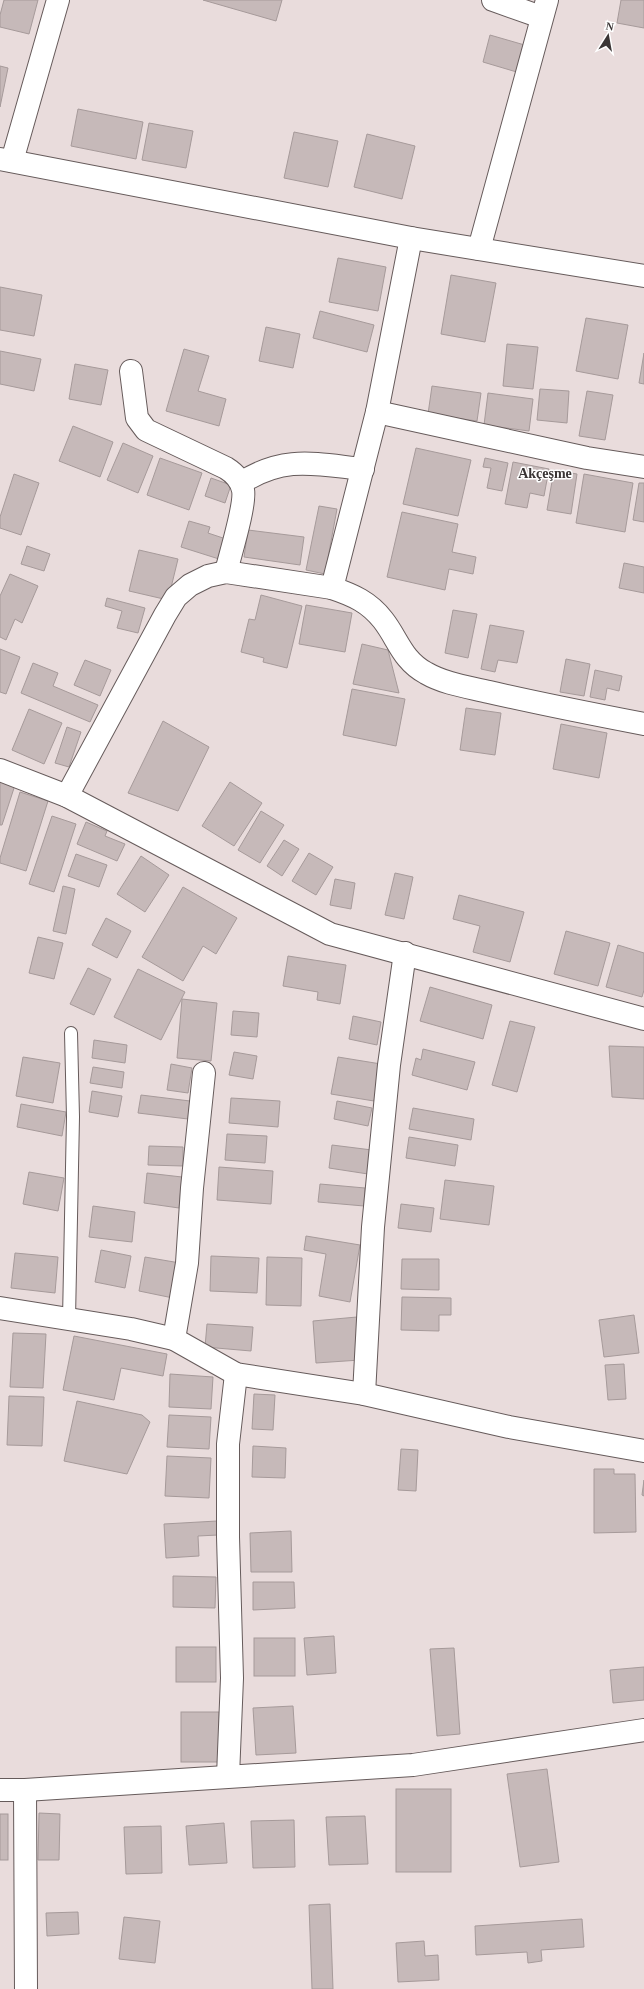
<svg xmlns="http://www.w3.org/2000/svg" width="644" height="1989" viewBox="0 0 644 1989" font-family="Georgia,serif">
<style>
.building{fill:#c6b9b9;stroke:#a69a9a}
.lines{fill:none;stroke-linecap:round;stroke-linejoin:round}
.service-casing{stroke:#665b5b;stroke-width:14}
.minor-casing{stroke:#665b5b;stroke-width:24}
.tertiary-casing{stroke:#665b5b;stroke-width:24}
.service{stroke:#fff;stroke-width:12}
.minor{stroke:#fff;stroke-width:22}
.tertiary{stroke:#fff;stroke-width:22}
.labels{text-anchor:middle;stroke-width:3;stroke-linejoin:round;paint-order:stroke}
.district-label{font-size:14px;font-weight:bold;fill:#3a3535;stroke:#fff}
</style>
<rect width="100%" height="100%" fill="#e9dcdc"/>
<g class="building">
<path d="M4,0H38L29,34L0,27V15Z"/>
<path d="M203,0H282L276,21Z"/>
<path d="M621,0H644V28L617,23Z"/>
<path d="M490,35L528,46L520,73L483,62Z"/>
<path d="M0,66L8,68L0,107Z"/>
<path d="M78,109L143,122L136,159L71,146Z"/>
<path d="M149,123L193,131L186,168L142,160Z"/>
<path d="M294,132L338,141L328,187L284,178Z"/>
<path d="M367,134L415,146L402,199L354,187Z"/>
<path d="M338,258L386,267L378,311L329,302Z"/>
<path d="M451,275L496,283L485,342L441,334Z"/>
<path d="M0,287L42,295L34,336L0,330Z"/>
<path d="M320,311L374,325L367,352L313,338Z"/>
<path d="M586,318L628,325L618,379L576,371Z"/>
<path d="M266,327L300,334L293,368L259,361Z"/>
<path d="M507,344L538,347L533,389L503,386Z"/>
<path d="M184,349L209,356L198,391L226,399L219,426L166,411Z"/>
<path d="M0,351L41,359L34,391L0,384Z"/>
<path d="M644,353V384L639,383Z"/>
<path d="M75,364L108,370L101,405L69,399Z"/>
<path d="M432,386L481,393L477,421L428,414Z"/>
<path d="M540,389L569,391L567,423L537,420Z"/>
<path d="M587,391L613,395L605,440L579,436Z"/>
<path d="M488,393L533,399L529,431L484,425Z"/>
<path d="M73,426L113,442L100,477L59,461Z"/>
<path d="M123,443L153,456L138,493L107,480Z"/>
<path d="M416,448L471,460L458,516L403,504Z"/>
<path d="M160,458L202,473L189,510L147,495Z"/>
<path d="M485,458L508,463L502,491L487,488L491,468L483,467Z"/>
<path d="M513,462L549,469L544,496L530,493L527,508L505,504Z"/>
<path d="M554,470L577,474L571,514L547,510Z"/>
<path d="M14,474L39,483L21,535L0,528V517Z"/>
<path d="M584,474L633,483L625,532L576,523Z"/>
<path d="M211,478L231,485L225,503L205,496Z"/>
<path d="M639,483H644V522L633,520Z"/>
<path d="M319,506L337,509L325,574L306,570Z"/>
<path d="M402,512L458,524L452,552L476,557L473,574L449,569L445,590L387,577Z"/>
<path d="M189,521L210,527L208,533L226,539L219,559L181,547Z"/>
<path d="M248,530L304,537L300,565L244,557Z"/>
<path d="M27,546L50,554L44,571L21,564Z"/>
<path d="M139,550L178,559L168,600L129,591Z"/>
<path d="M624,563L644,567V593L619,588Z"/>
<path d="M10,574L38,586L22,623L15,619L6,640L0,637V596Z"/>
<path d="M261,595L302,606L287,668L263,662L264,658L241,652L249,619L255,620Z"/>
<path d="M107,598L145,608L138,633L117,628L122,611L105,606Z"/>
<path d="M306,605L352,613L345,652L299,644Z"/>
<path d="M453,610L477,614L468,658L445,653Z"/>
<path d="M490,625L524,631L517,663L498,660L495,672L481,669Z"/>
<path d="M362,644L388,650L399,693L353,684Z"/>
<path d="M0,649L20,657L6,694L0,692Z"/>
<path d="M566,659L590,664L584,696L560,692Z"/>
<path d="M85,660L111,670L100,696L74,685Z"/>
<path d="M33,663L58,673L53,686L98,705L90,722L21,693Z"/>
<path d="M595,670L622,676L619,691L607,688L605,700L590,697Z"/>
<path d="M352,689L405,699L396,746L343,735Z"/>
<path d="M466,708L501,713L495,755L460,750Z"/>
<path d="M29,709L62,723L44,764L12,750Z"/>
<path d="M163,721L209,747L178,811L128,793Z"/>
<path d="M561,724L607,733L599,778L553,769Z"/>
<path d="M67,727L81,732L69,767L55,763Z"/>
<path d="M0,780L15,785L2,825H0Z"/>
<path d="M230,782L262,803L234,846L202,826Z"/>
<path d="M20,792L48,801L26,871L0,863V858Z"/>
<path d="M261,811L284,825L260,863L238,850Z"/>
<path d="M52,816L76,824L54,892L29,884Z"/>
<path d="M86,822L107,831L105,836L125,844L117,861L77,844Z"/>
<path d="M284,840L299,849L282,876L267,866Z"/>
<path d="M309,853L333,867L316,895L292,881Z"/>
<path d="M76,854L107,865L99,887L68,876Z"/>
<path d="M141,856L169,875L145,912L117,894Z"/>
<path d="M395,873L413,877L404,919L385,915Z"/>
<path d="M335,879L355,883L351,909L330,905Z"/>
<path d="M63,886L75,889L66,934L53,931Z"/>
<path d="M183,887L237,918L216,954L203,946L183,981L142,957Z"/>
<path d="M459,895L524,912L510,962L473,952L480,926L453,919Z"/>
<path d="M106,918L131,931L117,958L92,945Z"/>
<path d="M566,931L610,943L598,986L554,974Z"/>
<path d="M38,937L63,943L54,979L29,973Z"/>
<path d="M618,945L644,953V990L642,997L606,987Z"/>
<path d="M288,956L346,965L340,1004L317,1000L318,992L283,986Z"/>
<path d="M88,968L111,979L94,1015L70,1004Z"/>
<path d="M138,969L185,992L161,1040L114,1017Z"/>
<path d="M430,987L492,1005L483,1039L420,1021Z"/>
<path d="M182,999L217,1003L211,1061L177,1058Z"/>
<path d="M233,1011L259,1013L257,1037L231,1035Z"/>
<path d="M353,1016L381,1022L377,1045L349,1039Z"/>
<path d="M510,1021L535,1027L517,1092L492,1085Z"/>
<path d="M94,1040L127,1045L125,1063L92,1058Z"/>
<path d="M609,1046L644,1047V1099L612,1097Z"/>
<path d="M423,1049L475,1062L467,1090L412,1075L416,1058L421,1060Z"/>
<path d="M234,1052L257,1056L253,1079L229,1075Z"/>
<path d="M23,1057L60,1063L53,1103L16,1096Z"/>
<path d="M338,1057L381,1064L374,1101L331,1094Z"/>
<path d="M171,1064L192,1068L188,1093L167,1090Z"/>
<path d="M93,1067L124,1072L122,1088L90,1083Z"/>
<path d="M92,1091L122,1096L118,1117L89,1112Z"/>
<path d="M141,1095L190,1101L188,1119L138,1113Z"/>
<path d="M231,1098L280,1101L278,1127L229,1123Z"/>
<path d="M337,1101L372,1108L368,1126L334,1119Z"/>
<path d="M21,1104L66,1112L62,1136L17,1127Z"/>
<path d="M413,1108L474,1119L471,1140L409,1129Z"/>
<path d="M227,1134L267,1136L265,1163L225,1160Z"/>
<path d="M409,1137L458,1145L455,1166L406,1158Z"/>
<path d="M332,1145L372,1150L368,1174L329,1168Z"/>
<path d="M149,1146L183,1147V1166L148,1165Z"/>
<path d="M219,1167L273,1171L271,1204L217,1200Z"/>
<path d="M29,1172L64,1178L58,1211L23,1204Z"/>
<path d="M147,1173L182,1177L179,1208L144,1203Z"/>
<path d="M445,1180L494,1186L489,1225L440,1219Z"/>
<path d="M320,1184L365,1188L364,1206L318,1202Z"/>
<path d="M401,1204L434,1208L431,1232L398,1228Z"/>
<path d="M93,1206L135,1212L132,1242L89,1237Z"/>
<path d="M306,1236L360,1245L350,1302L319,1296L326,1254L304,1250Z"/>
<path d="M101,1250L131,1256L125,1288L95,1282Z"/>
<path d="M15,1253L58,1257L55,1293L11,1288Z"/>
<path d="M211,1256L259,1258L257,1293L210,1291Z"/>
<path d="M145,1257L180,1263L173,1298L139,1291Z"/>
<path d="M267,1257L302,1258L301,1306L266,1305Z"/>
<path d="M402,1259H439V1290L401,1289Z"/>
<path d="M402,1297L451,1298V1315H439V1331L401,1330Z"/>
<path d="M634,1315L639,1353L604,1357L599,1320Z"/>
<path d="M357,1317L360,1360L316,1363L313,1321Z"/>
<path d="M207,1324L253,1327L251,1351L205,1347Z"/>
<path d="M13,1333L46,1334L43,1388L10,1387Z"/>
<path d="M74,1336L167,1354L163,1376L121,1368L114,1400L63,1390Z"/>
<path d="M624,1364L626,1399L608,1400L605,1365Z"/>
<path d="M170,1374L213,1377L211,1409L169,1407Z"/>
<path d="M254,1394L275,1395L273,1430L252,1429Z"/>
<path d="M9,1396L44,1397L42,1446L7,1445Z"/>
<path d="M77,1401L142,1415L150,1422L127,1474L64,1461Z"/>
<path d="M169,1415L211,1417L209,1449L167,1447Z"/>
<path d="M253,1446L286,1448L285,1478L252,1477Z"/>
<path d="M401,1449L418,1450L416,1491L398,1490Z"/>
<path d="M167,1456L211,1458L209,1498L165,1496Z"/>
<path d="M594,1469H614V1474H635L636,1532L594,1533Z"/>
<path d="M644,1480V1496L642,1495Z"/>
<path d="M217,1521L218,1535L198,1536L199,1556L166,1558L164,1524Z"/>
<path d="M291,1531L292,1572H251L250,1533Z"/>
<path d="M173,1576L216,1577L215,1608L173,1607Z"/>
<path d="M253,1582H294L295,1608L253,1610Z"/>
<path d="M334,1636L336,1673L307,1675L304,1638Z"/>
<rect x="254" y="1638" width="41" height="38"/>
<rect x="176" y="1647" width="40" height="35"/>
<path d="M454,1648L460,1734L437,1736L430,1649Z"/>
<path d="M644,1667V1700L613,1703L610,1670Z"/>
<path d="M293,1706L296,1753L256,1755L253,1708Z"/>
<rect x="181" y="1712" width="38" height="50"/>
<path d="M547,1769L559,1862L520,1867L507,1774Z"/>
<rect x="396" y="1789" width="55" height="83"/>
<path d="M39,1813L60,1814L59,1860H38Z"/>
<rect x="0" y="1814" width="8" height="46"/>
<path d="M365,1816L368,1864L329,1865L326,1817Z"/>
<path d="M294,1820L295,1867L253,1868L251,1821Z"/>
<path d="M224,1823L227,1863L189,1865L186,1826Z"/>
<path d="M161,1826L162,1873L126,1874L124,1827Z"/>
<path d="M330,1904L333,1989H312L309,1905Z"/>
<path d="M78,1912L79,1934L47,1936L46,1913Z"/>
<path d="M124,1917L160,1921L155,1963L119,1959Z"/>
<path d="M582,1919L584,1947L541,1950L542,1961L528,1963L527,1952L476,1955L475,1926Z"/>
<path d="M424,1941L425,1956L438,1955L439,1980L398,1982L396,1943Z"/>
</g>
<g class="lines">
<defs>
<path id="service" d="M69,1319L73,1117L71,1033"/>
<g id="minor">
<path d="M493,0L541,17"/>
<path d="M0,159L411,238L644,276"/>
<path d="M12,161L58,0"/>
<path d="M411,238L377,412L332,588C353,595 369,602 383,620C398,639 402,660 426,673C445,684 468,687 489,692C541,704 592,714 644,724"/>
<path d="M479,249L547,0"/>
<path d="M131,371L137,418L146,430L226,468C234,473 241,480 243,490C246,504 230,555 226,572"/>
<path d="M377,412L587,458L644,467"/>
<path d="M241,483C284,455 315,464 363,469"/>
<path d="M67,796L165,615L176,597L190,585L208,576L226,572L332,588"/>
<path d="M0,1308L131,1329L174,1339L236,1374L364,1394L509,1427L644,1451"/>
<path d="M174,1339L187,1263L192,1188L204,1073"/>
<path d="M364,1394L373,1227L389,1065L405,953"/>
<path d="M228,1776L232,1678L228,1537V1444L236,1374"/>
<path d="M0,1790H25L413,1765L644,1730"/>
<path d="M25,1790L26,1989"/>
</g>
<path id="tertiary" d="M0,770L67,796L330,934L644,1019"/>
</defs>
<use href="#service" class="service-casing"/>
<use href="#minor" class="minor-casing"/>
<use href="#tertiary" class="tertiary-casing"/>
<use href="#service" class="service"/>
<use href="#minor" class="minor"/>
<use href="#tertiary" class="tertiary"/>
</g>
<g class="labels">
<g class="district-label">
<text x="545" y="478">Akçeşme</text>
</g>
</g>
<g transform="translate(608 36) rotate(11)" stroke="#ffffff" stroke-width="3" paint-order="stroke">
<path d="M0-3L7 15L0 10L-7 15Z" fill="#3a3535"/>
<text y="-6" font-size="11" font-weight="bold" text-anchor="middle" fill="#3a3535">N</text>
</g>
</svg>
